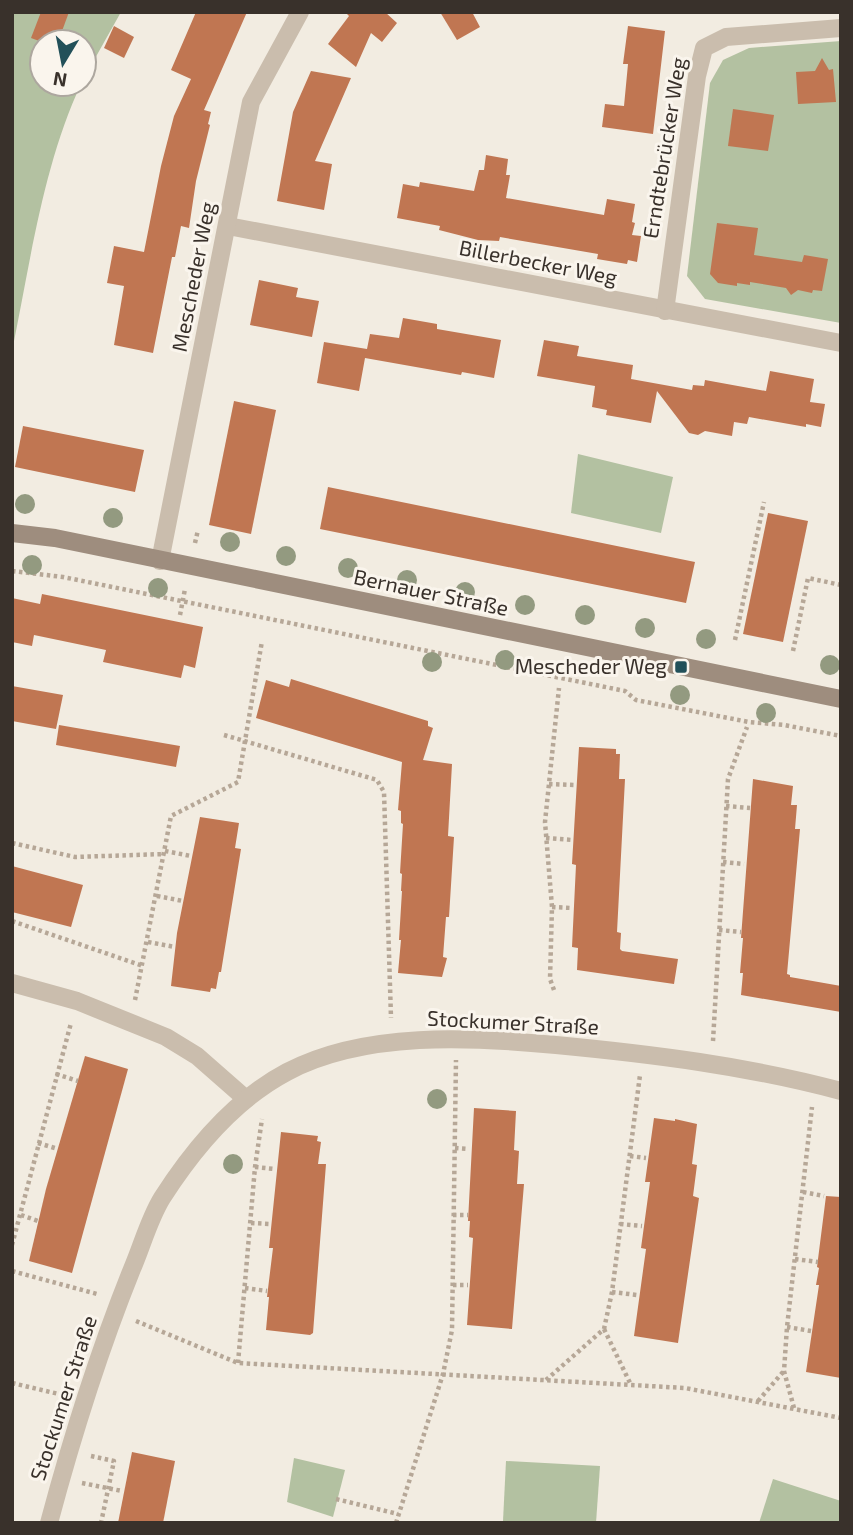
<svg xmlns="http://www.w3.org/2000/svg" width="853" height="1535" viewBox="0 0 853 1535" font-family="'Exo 2',sans-serif">
<style>
.green{fill:#b3c1a1}
.building{fill:#c07652}
.lines{fill:none;stroke-linecap:round;stroke-linejoin:round}
.path{stroke:#b6a797;stroke-width:4.5;stroke-dasharray:3.5 3.5;stroke-linecap:butt}
.street{stroke:#cabdad;stroke-width:18}
.secondary{stroke:#9e8d7e;stroke-width:18}
.tree{fill:#939a80}
.poi-dot{fill:#225059;stroke:#faf5ed;stroke-width:2.5}
.labels{text-anchor:middle;stroke-width:6;stroke-linejoin:round;paint-order:stroke}
.street-label{font-size:21px;fill:#39312b;stroke:#faf5ed}
.poi-label{font-size:21px;fill:#39312b;stroke:#faf5ed;text-anchor:end}
</style>
<rect width="100%" height="100%" fill="#f2ece1"/>
<g class="green">
<path d="M12,12H121L84,78V42H42V84H81C43,165 30,264 12,351Z"/>
<path d="M841,41V323L705,299L687,276L710,83L723,60L749,48Z"/>
<path d="M578,454L673,477L661,533L571,513Z"/>
<path d="M294,1458L345,1470L333,1517L287,1502Z"/>
<path d="M506,1461L600,1466L596,1523L503,1521Z"/>
<path d="M773,1479L841,1501V1523H759Z"/>
</g>
<g class="building">
<path d="M41,12H69L58,42H42L31,38Z"/>
<path d="M196,12H247L204,110L211,112L208,124L210,125L196,181L189,228L181,226L175,257H172L153,353L114,345L124,286L107,283L114,246L144,252L161,166L174,116L191,79L171,70Z"/>
<path d="M345,12H385L397,23L382,42L371,33L356,67L328,44L349,16Z"/>
<path d="M440,12H472L480,27L457,40Z"/>
<path d="M114,26L134,37L124,58L104,48Z"/>
<path d="M628,26L665,31L653,134L602,127L605,104L624,106L628,64H623Z"/>
<path d="M822,58L829,70L833,69L836,102L798,104L796,72L815,71Z"/>
<path d="M311,71L351,78L315,161L332,164L324,210L277,201L293,112Z"/>
<path d="M733,109L774,115L768,151L728,146Z"/>
<path d="M486,155L508,159L506,175H510L506,198L604,215L607,199L635,204L632,222L635,223L632,235L641,236L637,262L628,260L627,264L597,259L598,254L500,237L499,241L478,240L439,230L440,226L397,218L403,184L419,187L420,182L474,191L479,170H484Z"/>
<path d="M717,223L758,228L754,255L802,262L804,255L828,259L822,291L813,290L812,293L798,290L791,295L786,288L750,282V285L737,283V286L718,283L710,274Z"/>
<path d="M259,280L298,288L296,297L319,301L312,337L250,325Z"/>
<path d="M403,318L437,324V329L501,340L494,378L462,372L461,375L365,358L359,391L317,383L324,342L367,349L370,334L399,338Z"/>
<path d="M544,340L579,346L577,356L633,365L631,379L692,390L693,385L704,386L705,380L766,391L770,371L814,379L810,402L825,404L821,427L806,424V427L749,417L747,424L734,422L732,436L705,431L698,435L689,433L657,391L651,423L606,415L607,410L592,407L595,386L537,376Z"/>
<path d="M234,401L276,410L251,534L209,525Z"/>
<path d="M23,426L144,450L135,492L15,467Z"/>
<path d="M328,487L695,562L686,603L320,529Z"/>
<path d="M768,513L808,521L783,642L743,634Z"/>
<path d="M42,594L203,627L195,668L184,665L181,678L103,662L106,650L34,635L32,646L12,642V598L40,604Z"/>
<path d="M291,679L428,721V726L433,728L423,760L452,764L448,836L454,837L449,917H446L443,957L447,958L442,977L398,973L401,940H399L402,891H401L402,874L400,873L403,824L401,823V811L398,810L402,762L256,718L266,680L289,687Z"/>
<path d="M12,686L63,695L56,729L12,721Z"/>
<path d="M59,725L180,746L176,767L56,745Z"/>
<path d="M579,747L616,749V754H620L619,779H625L617,932L621,933L620,949L622,951L678,959L674,984L577,970L578,948L572,947L576,865L572,864Z"/>
<path d="M753,779L793,786L791,805H797L795,829H800L787,974L790,975V977L841,986V1012L741,995L743,973H740L743,938H741Z"/>
<path d="M200,817L239,823L235,848L241,849L221,972H219L216,989L211,988L210,992L171,986L177,933Z"/>
<path d="M12,866L83,885L71,927L12,912Z"/>
<path d="M85,1056L128,1069L72,1273L29,1261L46,1189Z"/>
<path d="M474,1108L516,1111L514,1150L519,1151L517,1184H524L512,1329L467,1325L473,1238L469,1237L470,1221H468Z"/>
<path d="M654,1118L675,1121V1119L697,1124L692,1164L697,1165L693,1196L699,1198L678,1343L634,1336L646,1249L641,1248L650,1182H645Z"/>
<path d="M281,1132L318,1136L317,1141L321,1142L318,1164H326L313,1333L310,1335L266,1330L269,1297H267L273,1248H269Z"/>
<path d="M826,1196L841,1197V1378L806,1372L819,1285H816L819,1268L817,1267Z"/>
<path d="M132,1452L175,1461L163,1523H118Z"/>
</g>
<g class="lines">
<g class="path">
<path d="M195,543L198,530"/>
<path d="M12,571L63,577L625,691L636,700L749,722L784,725L841,736"/>
<path d="M180,615L185,589"/>
<path d="M735,640L764,502"/>
<path d="M793,651L808,578L841,585"/>
<path d="M224,735L377,780L384,792L391,1018"/>
<path d="M549,784L575,785"/>
<path d="M726,806L750,808"/>
<path d="M546,838L572,840"/>
<path d="M12,843L75,857L165,854"/>
<path d="M165,851L191,856"/>
<path d="M723,862L744,864"/>
<path d="M157,896L183,901"/>
<path d="M552,907L572,908"/>
<path d="M12,921L143,966"/>
<path d="M719,930L741,932"/>
<path d="M148,942L175,947"/>
<path d="M554,990L550,979L552,907L545,822L559,688"/>
<path d="M135,1000L171,816L238,782L262,641"/>
<path d="M713,1041L728,779L747,727"/>
<path d="M56,1074L78,1081"/>
<path d="M38,1143L58,1149"/>
<path d="M455,1148L468,1149"/>
<path d="M630,1156L646,1158"/>
<path d="M255,1167L275,1169"/>
<path d="M803,1192L824,1196"/>
<path d="M21,1215L38,1221"/>
<path d="M453,1215H468"/>
<path d="M251,1223L270,1224"/>
<path d="M620,1224L642,1226"/>
<path d="M12,1245L71,1023"/>
<path d="M795,1259L818,1262"/>
<path d="M12,1271L97,1294"/>
<path d="M453,1285H468"/>
<path d="M245,1288L267,1291"/>
<path d="M612,1292L637,1295"/>
<path d="M136,1321L238,1363L685,1388L841,1418"/>
<path d="M787,1327L811,1331"/>
<path d="M604,1329L631,1385"/>
<path d="M238,1363L255,1167L262,1119"/>
<path d="M546,1380L604,1329L612,1292L640,1075"/>
<path d="M12,1383L63,1395"/>
<path d="M758,1401L783,1372"/>
<path d="M794,1408L784,1371L787,1327L812,1107"/>
<path d="M91,1456L114,1461L101,1523"/>
<path d="M82,1483L122,1491"/>
<path d="M336,1499L398,1514"/>
<path d="M396,1523L443,1374L452,1330L456,1060"/>
</g>
<g class="street">
<path d="M228,226L841,343"/>
<path d="M665,311L697,76L704,48L726,37L841,28"/>
<path d="M160,561L251,102L300,12"/>
<path d="M12,983L77,1001L166,1037L197,1056L246,1099"/>
<path d="M49,1523C72,1437 99,1351 132,1269C142,1246 149,1219 162,1198C194,1148 234,1100 287,1072C364,1031 472,1037 556,1045C651,1054 748,1066 841,1091"/>
</g>
<path class="secondary" d="M12,533L55,538L841,699"/>
</g>
<g class="tree">
<circle cx="25" cy="504" r="10"/>
<circle cx="113" cy="518" r="10"/>
<circle cx="230" cy="542" r="10"/>
<circle cx="286" cy="556" r="10"/>
<circle cx="32" cy="565" r="10"/>
<circle cx="348" cy="568" r="10"/>
<circle cx="407" cy="580" r="10"/>
<circle cx="158" cy="588" r="10"/>
<circle cx="465" cy="592" r="10"/>
<circle cx="525" cy="605" r="10"/>
<circle cx="585" cy="615" r="10"/>
<circle cx="645" cy="628" r="10"/>
<circle cx="706" cy="639" r="10"/>
<circle cx="505" cy="660" r="10"/>
<circle cx="432" cy="662" r="10"/>
<circle cx="830" cy="665" r="10"/>
<circle cx="680" cy="695" r="10"/>
<circle cx="766" cy="713" r="10"/>
<circle cx="437" cy="1099" r="10"/>
<circle cx="233" cy="1164" r="10"/>
</g>
<rect class="poi-dot" x="674" y="660" width="14" height="14" rx="3.5"/>
<g class="labels">
<g class="street-label">
<text transform="translate(665 148) rotate(-81)" y="7">Erndtebrücker Weg</text>
<text transform="translate(538 263) rotate(11)" y="7">Billerbecker Weg</text>
<text transform="translate(194 277) rotate(-79)" y="7">Mescheder Weg</text>
<text transform="translate(431 593) rotate(12)" y="7">Bernauer Straße</text>
<text transform="translate(513 1023) rotate(3)" y="7">Stockumer Straße</text>
<text transform="translate(64 1398) rotate(-72)" y="7">Stockumer Straße</text>
</g>
<g class="poi-label">
<text x="667" y="674">Mescheder Weg</text>
</g>
</g>
<rect width="853" height="1535" fill="none" stroke="#39312b" stroke-width="28"/>
<g transform="translate(63 63) rotate(190)"><circle r="33" fill="#faf5ed" stroke="#ada79f" stroke-width="2"/>
<path d="M0-5L12 26L0 18L-12 26Z" fill="#225059"/>
<text y="-10" font-size="19" font-weight="bold" text-anchor="middle" fill="#39312b">N</text>
</g>
</svg>
